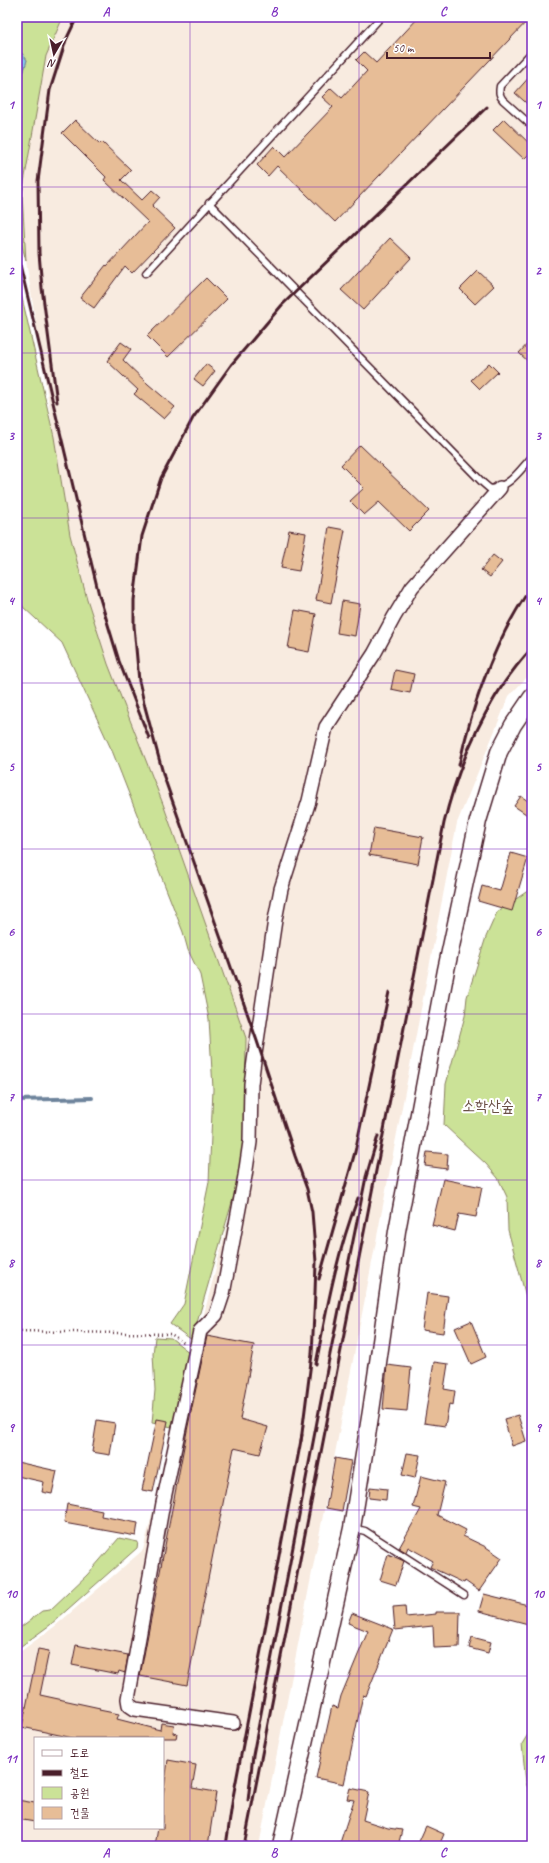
<svg xmlns="http://www.w3.org/2000/svg" width="549" height="1863" viewBox="0 0 549 1863" font-family="Caveat,'Poor Story',sans-serif">
<style>
.built{fill:#f8ebe0;fill-rule:evenodd}
.green{fill:#cbe297;stroke:#8a8061}
.water{fill:#86c7e7;stroke:#6e849c}
.lines{fill:none;stroke-linecap:round;stroke-linejoin:round}
.stream{stroke:#6e849c;stroke-width:4}
.building{fill:#e7bd97;stroke:#4a1f2b}
.service-casing{stroke:#4a1f2b;stroke-width:9}
.minor-casing{stroke:#4a1f2b;stroke-width:16}
.tertiary-casing{stroke:#4a1f2b;stroke-width:19}
.path{stroke:#4a1f2b;stroke-width:2.5;stroke-dasharray:1 3;stroke-linecap:butt}
.service{stroke:#fff;stroke-width:6}
.minor{stroke:#fff;stroke-width:13}
.tertiary{stroke:#fff;stroke-width:16}
.rail{stroke:#4a1f2b;stroke-width:3}
.grid{fill:none;stroke:#7b2cbf;stroke-width:1;stroke-opacity:0.55}
.labels{text-anchor:middle;stroke-width:4;stroke-linejoin:round;paint-order:stroke}
.park-label{font-size:16px;fill:#6a5046;stroke:#fff}
.neatline{fill:none;stroke:#7b2cbf;stroke-width:1.5}
.grid-label{font-size:13px;text-anchor:middle;font-weight:bold;fill:#7b2cbf}
</style>
<rect width="100%" height="100%" fill="#fff"/>
<filter id="ink" filterUnits="userSpaceOnUse"><feTurbulence type="fractalNoise" baseFrequency=".025" numOctaves="2"/><feDisplacementMap in="SourceGraphic" scale="8" xChannelSelector="R" yChannelSelector="G"/><feConvolveMatrix kernelMatrix="1 2 1 2 8 2 1 2 1" color-interpolation-filters="sRGB"/></filter>
<g filter="url(#ink)">
<path class="built" d="M63,17H532V672L509,696L457,823L259,1846H17V1654L54,1627L143,1550L241,1171L245,1103L246,1038L163,804L108,664L87,599L70,535L54,437L26,261L22,194L46,56ZM35,1738H163V1828H35Z"/>
<g class="green">
<path d="M17,17H63L46,56L22,194L26,261L17,227V159L19,155L20,121L17,95L27,60L17,47Z"/>
<path d="M17,276L54,437L70,535L87,599L108,664L163,804L246,1038L245,1103L241,1171L192,1340L170,1324L184,1304L209,1182L213,1089L209,1019L200,975L188,950L183,932L113,753L62,643L23,607L17,589Z"/>
<path d="M532,888V1319L508,1230L507,1197L498,1178L486,1164L444,1125L446,1084L465,1016L467,997L486,937L497,912Z"/>
<path d="M155,1337L171,1338L190,1353L172,1427L152,1423L155,1390L153,1354Z"/>
<path d="M119,1538L138,1542L137,1548L50,1625L17,1649V1630L42,1611L50,1610L87,1575Z"/>
<path d="M530,1731H532V1799L526,1783L522,1744Z"/>
</g>
<g class="water">
<path d="M17,47L27,60L17,95Z"/>
<path d="M17,100L20,121L19,155L17,159Z"/>
</g>
<g class="lines">
<path class="stream" d="M17,1100L92,1098"/>
</g>
<g class="building">
<path d="M419,17H531L335,222L277,166L268,176L257,165L274,146L285,157L333,107L322,97L331,88L342,98L367,71L356,60L364,52L376,63Z"/>
<path d="M532,74V108L515,93Z"/>
<path d="M504,119L532,146V151L524,159L493,130Z"/>
<path d="M75,120L100,144L102,142L131,170L121,180L142,200L152,190L160,197L152,206L175,228L132,273L125,266L94,308L80,298L106,265L107,266L148,222L104,180L106,177L62,133Z"/>
<path d="M390,238L411,258L363,310L341,290Z"/>
<path d="M478,271L494,286L475,304L460,289Z"/>
<path d="M206,278L227,299L168,357L147,336Z"/>
<path d="M532,339V365L519,353Z"/>
<path d="M121,342L131,349L123,360L148,384L175,407L164,419L134,394L138,390L107,361Z"/>
<path d="M489,363L498,372L480,389L471,380Z"/>
<path d="M206,364L215,371L203,386L194,379Z"/>
<path d="M360,445L429,511L409,531L379,502L364,515L350,501L364,488L341,465Z"/>
<path d="M329,527L345,530L331,603L316,600Z"/>
<path d="M289,530L306,533L299,571L281,568Z"/>
<path d="M493,555L502,562L490,577L481,570Z"/>
<path d="M342,601L360,604L355,636L337,633Z"/>
<path d="M295,610L316,614L309,652L288,648Z"/>
<path d="M395,670L414,674L410,693L391,689Z"/>
<path d="M521,796L532,804V818L514,806Z"/>
<path d="M374,828L423,837L418,864L369,855Z"/>
<path d="M511,853L528,858L512,911L478,901L482,886L500,891Z"/>
<path d="M427,1152L448,1154L447,1169L425,1166Z"/>
<path d="M443,1179L482,1187L476,1217L459,1214L455,1231L432,1225Z"/>
<path d="M427,1293L448,1296L443,1333L422,1330Z"/>
<path d="M471,1321L486,1357L471,1364L455,1328Z"/>
<path d="M207,1336L254,1345L240,1419L268,1427L260,1454L234,1448L187,1685L140,1676L187,1431Z"/>
<path d="M434,1362L448,1364L444,1389L455,1391L453,1405L449,1404L445,1426L424,1423Z"/>
<path d="M387,1365L411,1368L407,1411L383,1409Z"/>
<path d="M518,1415L526,1441L512,1446L504,1419Z"/>
<path d="M157,1419L168,1421L153,1492L142,1490Z"/>
<path d="M97,1420L115,1423L110,1455L92,1452Z"/>
<path d="M407,1453L420,1455L415,1478L402,1475Z"/>
<path d="M335,1458L351,1461L342,1511L326,1508Z"/>
<path d="M17,1462L57,1471L52,1494L42,1492L44,1482L17,1476Z"/>
<path d="M421,1476L445,1482L437,1515L466,1530L463,1536L486,1547L502,1558L479,1591L465,1581L464,1583L430,1567L433,1561L408,1547L406,1552L399,1548L421,1509L413,1507Z"/>
<path d="M370,1487L387,1489L386,1500L369,1498Z"/>
<path d="M67,1504L102,1511L101,1516L138,1523L136,1536L64,1523Z"/>
<path d="M388,1554L404,1561L396,1585L380,1580Z"/>
<path d="M484,1594L532,1606V1625L479,1611Z"/>
<path d="M405,1606L406,1617L436,1614V1612H460L459,1647L434,1648L433,1626L395,1630L393,1607Z"/>
<path d="M352,1613L393,1629L366,1696L363,1695L344,1784L316,1778L332,1706L338,1708L341,1696L368,1631L348,1623Z"/>
<path d="M472,1637L491,1642L488,1653L469,1648Z"/>
<path d="M76,1645L128,1655L125,1673L119,1671L118,1674L72,1665Z"/>
<path d="M38,1649L49,1651L40,1695L100,1708L99,1710L119,1714L117,1719L160,1730L161,1723L174,1725L173,1733L177,1734L176,1738H73L22,1727Z"/>
<path d="M168,1760L196,1765L192,1788L216,1792L208,1846H155L158,1828H163V1796Z"/>
<path d="M350,1788L369,1792L363,1820L388,1828L402,1830L398,1846H339L354,1800L347,1799Z"/>
<path d="M17,1800L35,1803V1822L17,1819Z"/>
<path d="M426,1826L444,1834L439,1846H417Z"/>
</g>
<g class="lines">
<defs>
<g id="service">
<path d="M532,52L500,86C499,92 499,95 503,100L532,126"/>
<path d="M209,203L483,483L490,489C510,487 519,471 532,457"/>
<path d="M146,273L381,17"/>
<path d="M353,1528L365,1531L464,1595"/>
</g>
<path id="minor" d="M233,1723L135,1709L129,1705L128,1699L163,1503L200,1331L216,1315L223,1294L245,1176L250,1142L251,1084L254,1061L275,920L281,889L309,801L326,727L374,654L394,617L412,587L500,488"/>
<path id="tertiary" d="M281,1846L352,1528L371,1411L397,1231L446,970L478,821L499,752L513,725L532,697"/>
</defs>
<use href="#service" class="service-casing"/>
<use href="#minor" class="minor-casing"/>
<use href="#tertiary" class="tertiary-casing"/>
<path class="path" d="M17,1331L171,1334L184,1343"/>
<use href="#service" class="service"/>
<use href="#minor" class="minor"/>
<use href="#tertiary" class="tertiary"/>
<g class="rail">
<path d="M17,252L99,595L119,661L149,738"/>
<path d="M57,402L42,288L39,253L38,181L50,90L66,40L77,17"/>
<path d="M459,765C473,702 495,639 532,586"/>
<path d="M319,1279L355,1152L389,992"/>
<path d="M316,1364C327,1307 337,1252 358,1198"/>
<path d="M301,1441L312,1354L315,1293L316,1262L312,1212L307,1189L295,1156L257,1041L164,777L145,707L139,681L134,626V600L142,536L161,478L193,418L231,365L282,305L487,107"/>
<path d="M248,1801L253,1755L329,1359L366,1177L378,1136"/>
<path d="M226,1846L233,1797L302,1435"/>
<path d="M244,1846L444,823C459,761 488,695 532,648"/>
</g>
</g>
</g>
<path class="grid" d="M190,17V1846M359,17V1846M17,187H532M17,353H532M17,518H532M17,683H532M17,849H532M17,1014H532M17,1180H532M17,1345H532M17,1510H532M17,1676H532"/>
<g class="labels">
<g class="park-label">
<text x="488" y="1111">소학산숲</text>
</g>
</g>
<rect width="549" height="1863" fill="none" stroke="#fff" stroke-width="44"/>
<rect x="34" y="1737" width="130" height="92" fill="#ffffff" stroke="#b7a5aa"/>
<rect x="42" y="1750" width="20" height="6" fill="#ffffff" stroke="#b7a5aa"/>
<text x="70" y="1757" font-size="12" fill="#4a1f2b">도로</text>
<rect x="42" y="1770" width="20" height="6" fill="#4a1f2b" stroke="#b7a5aa"/>
<text x="70" y="1777" font-size="12" fill="#4a1f2b">철도</text>
<rect x="42" y="1787" width="20" height="12" fill="#cbe297" stroke="#b7a5aa"/>
<text x="70" y="1797" font-size="12" fill="#4a1f2b">공원</text>
<rect x="42" y="1807" width="20" height="12" fill="#e7bd97" stroke="#b7a5aa"/>
<text x="70" y="1817" font-size="12" fill="#4a1f2b">건물</text>
<g transform="translate(54 54) rotate(189)" stroke="#ffffff" stroke-width="3" paint-order="stroke">
<path d="M0-3L7 15L0 10L-7 15Z" fill="#4a1f2b"/>
<text y="-6" font-size="11" font-weight="bold" text-anchor="middle" fill="#4a1f2b">N</text>
</g>
<path d="M387 52v6h103v-6" fill="none" stroke="#4a1f2b" stroke-width="2"/>
<text x="393" y="52" font-size="12" fill="#4a1f2b" stroke="#ffffff" stroke-width="3" paint-order="stroke">50 m</text>
<rect x="22" y="22" width="505" height="1819" class="neatline"/>
<g class="grid-label">
<text x="106" y="16">A</text>
<text x="274" y="16">B</text>
<text x="443" y="16">C</text>
<text x="11" y="109">1</text>
<text x="538" y="109">1</text>
<text x="11" y="275">2</text>
<text x="538" y="275">2</text>
<text x="11" y="440">3</text>
<text x="538" y="440">3</text>
<text x="11" y="605">4</text>
<text x="538" y="605">4</text>
<text x="11" y="771">5</text>
<text x="538" y="771">5</text>
<text x="11" y="936">6</text>
<text x="538" y="936">6</text>
<text x="11" y="1101">7</text>
<text x="538" y="1101">7</text>
<text x="11" y="1267">8</text>
<text x="538" y="1267">8</text>
<text x="11" y="1432">9</text>
<text x="538" y="1432">9</text>
<text x="11" y="1598">10</text>
<text x="538" y="1598">10</text>
<text x="11" y="1763">11</text>
<text x="538" y="1763">11</text>
<text x="106" y="1857">A</text>
<text x="274" y="1857">B</text>
<text x="443" y="1857">C</text>
</g>
</svg>
